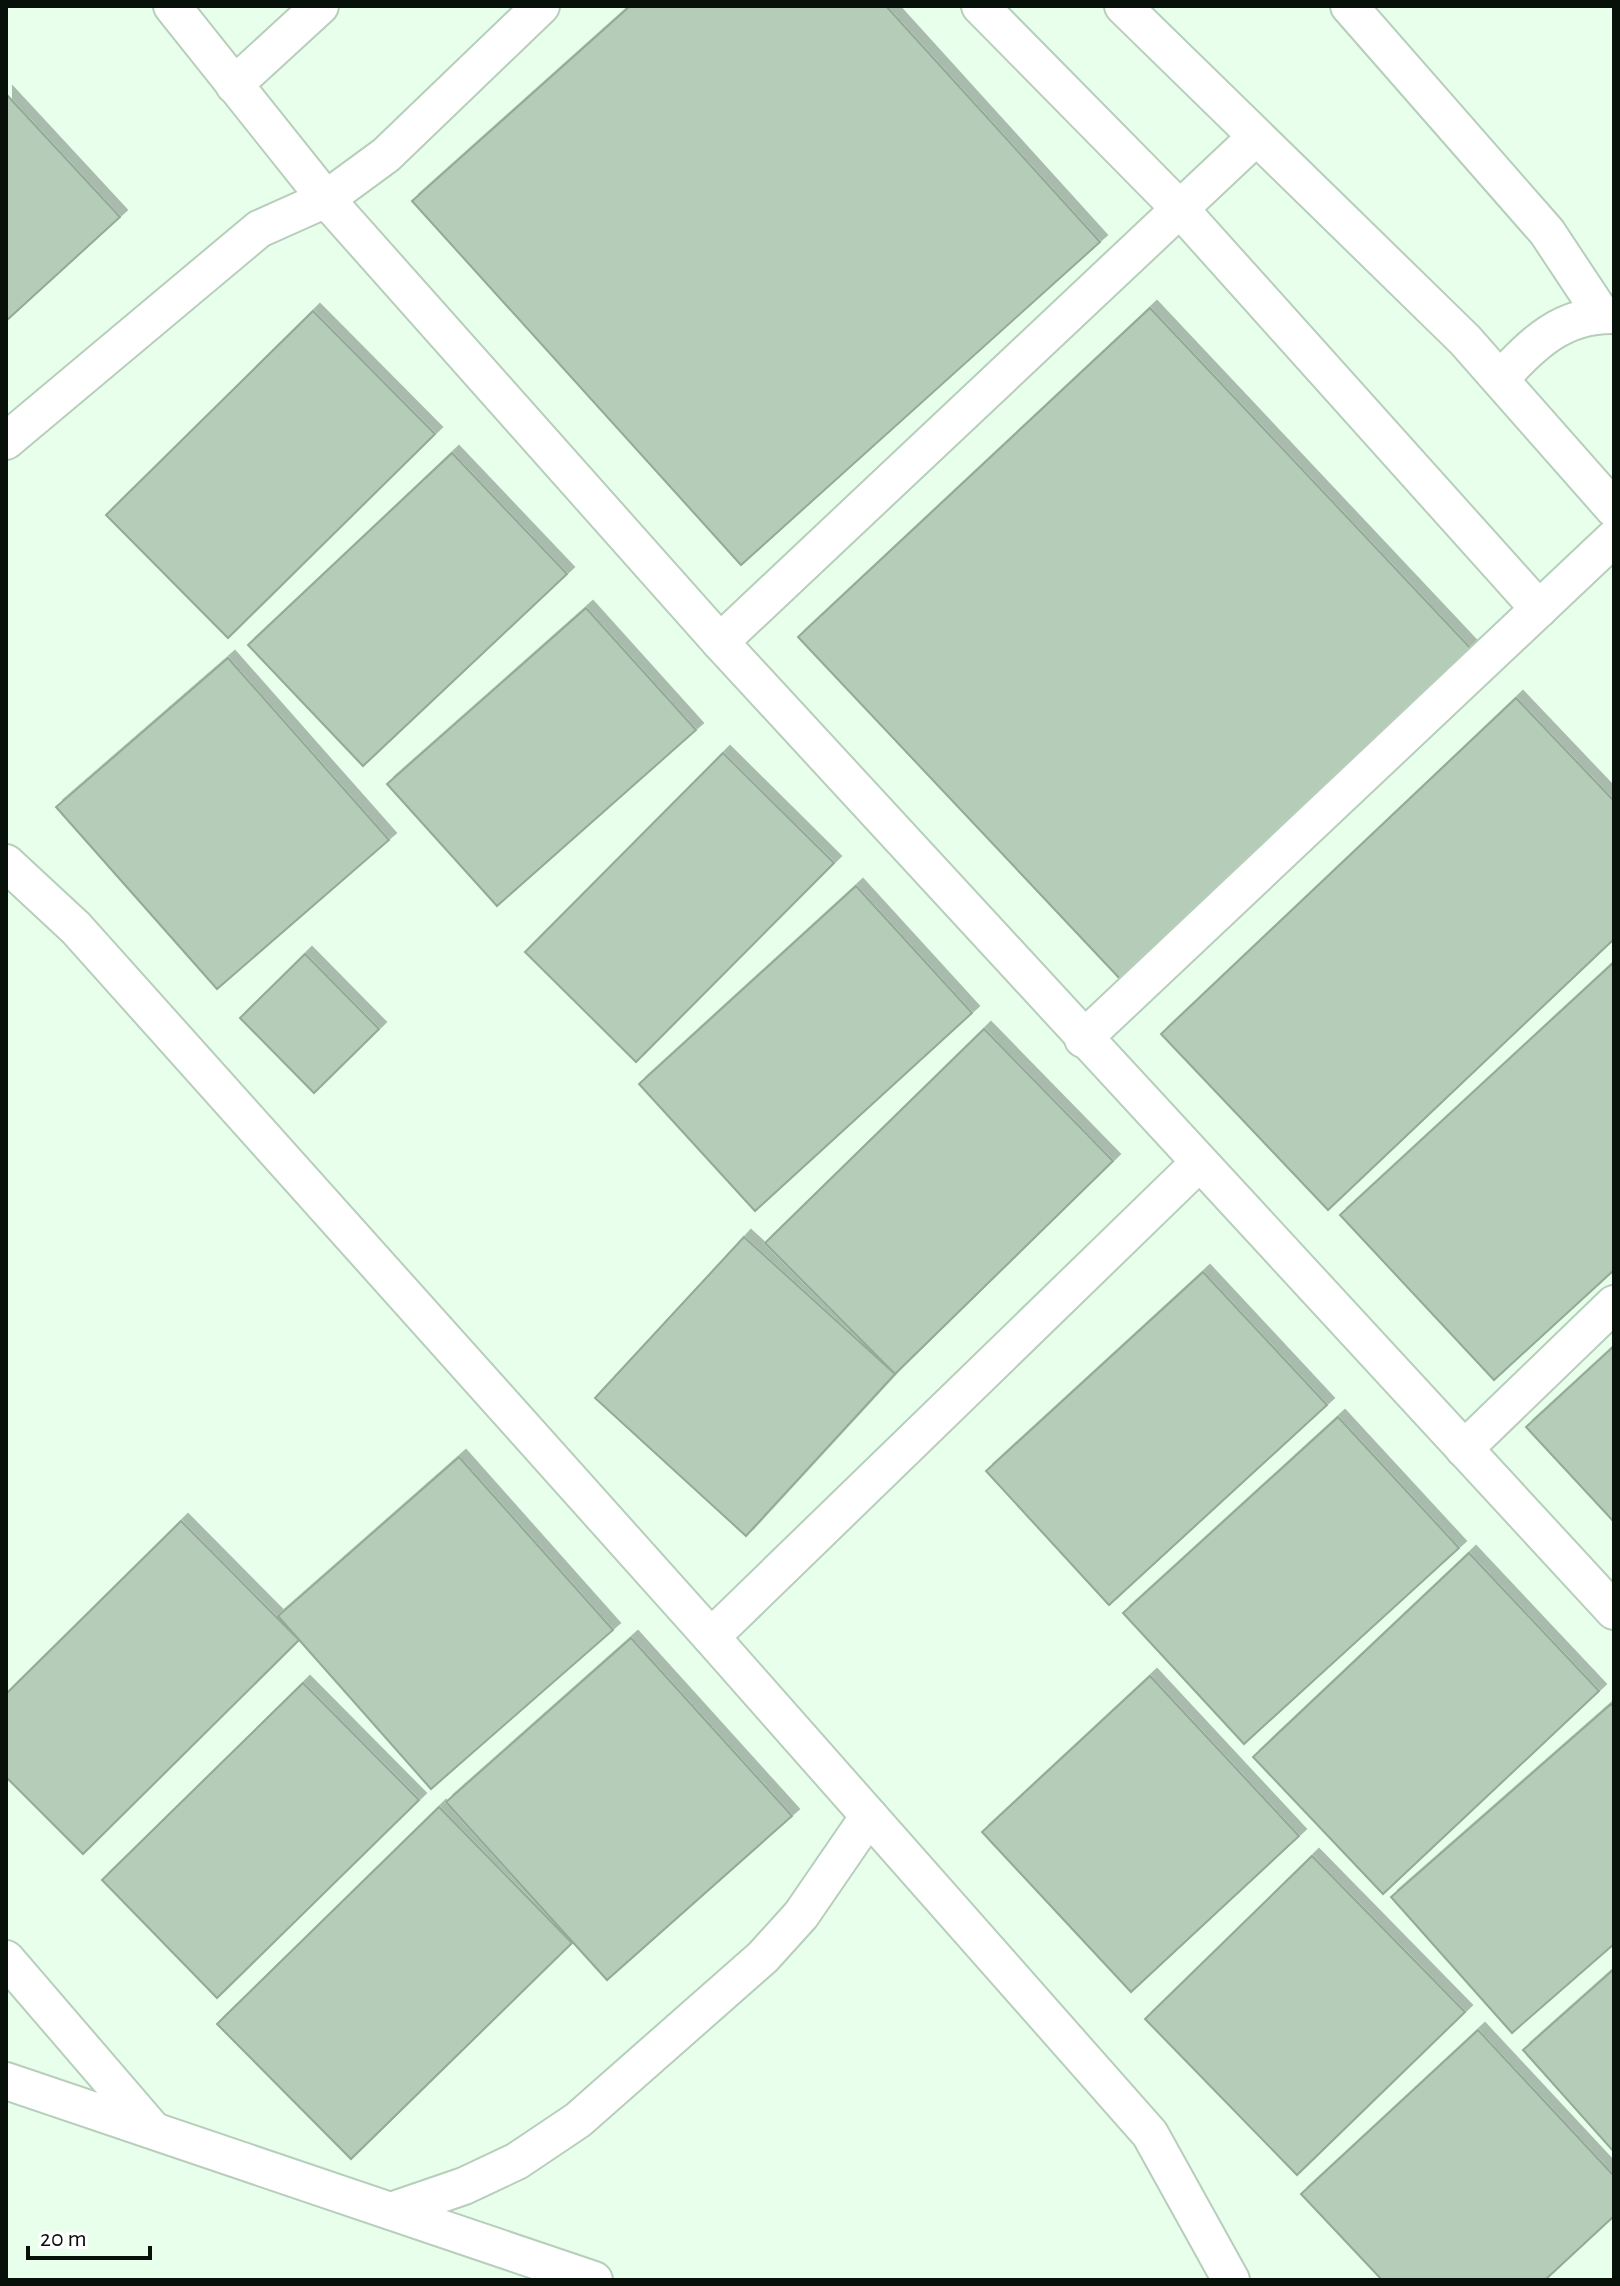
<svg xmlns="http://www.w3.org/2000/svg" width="1620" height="2286" viewBox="0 0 1620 2286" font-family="'Alegreya Sans',sans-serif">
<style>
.building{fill:#b5ccb8;stroke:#93aa97;stroke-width:2;filter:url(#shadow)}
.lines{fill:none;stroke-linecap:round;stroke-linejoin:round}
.street-casing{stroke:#b7cebb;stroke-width:40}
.street{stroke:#fff;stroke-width:36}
</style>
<defs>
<filter id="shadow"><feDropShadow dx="7" dy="-7" stdDeviation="0" flood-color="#0004"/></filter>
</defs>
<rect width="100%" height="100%" fill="#e7ffeb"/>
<g class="building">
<path d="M630,6H886L1100,242L741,565L412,201Z"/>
<path d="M6,94L120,217L6,321Z"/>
<path d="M1150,308L1474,652L1122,981L798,637Z"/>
<path d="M313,311L435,434L228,638L106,515Z"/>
<path d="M452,453L567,574L363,766L248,645Z"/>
<path d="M586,608L696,730L497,906L387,784Z"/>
<path d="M228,658L389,840L217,989L56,807Z"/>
<path d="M1516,698L1614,801V939L1328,1210L1161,1034Z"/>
<path d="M723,753L834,863L636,1062L525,952Z"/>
<path d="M856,886L972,1013L755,1211L639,1084Z"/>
<path d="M305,954L379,1029L314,1093L240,1018Z"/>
<path d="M1614,962V1270L1494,1380L1340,1215Z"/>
<path d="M984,1029L1113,1161L895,1374L765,1243Z"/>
<path d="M744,1237L895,1374L746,1536L595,1398Z"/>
<path d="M1203,1272L1327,1405L1109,1605L986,1471Z"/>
<path d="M1614,1346V1522L1526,1427Z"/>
<path d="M1338,1417L1459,1548L1244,1744L1123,1613Z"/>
<path d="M459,1457L613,1630L431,1789L278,1616Z"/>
<path d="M181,1521L299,1640L83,1854L6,1777V1694Z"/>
<path d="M1469,1553L1599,1691L1383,1894L1253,1757Z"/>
<path d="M631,1638L792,1816L607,1980L446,1802Z"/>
<path d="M1150,1676L1299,1836L1131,1992L982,1832Z"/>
<path d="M303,1683L419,1800L217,1998L102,1880Z"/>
<path d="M1611,1704L1614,1708V1944L1512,2033L1391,1897Z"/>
<path d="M439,1807L572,1943L351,2159L217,2024Z"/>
<path d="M1312,1856L1465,2012L1297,2175L1145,2019Z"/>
<path d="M1614,1969V2152L1523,2050Z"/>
<path d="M1478,2030L1614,2176V2216L1545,2280H1382L1301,2194Z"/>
</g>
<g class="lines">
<defs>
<g id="street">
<path d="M172,6L326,199L720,642L1614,1611"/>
<path d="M980,6L1180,209L1539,609"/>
<path d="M1123,6L1465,340L1614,509"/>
<path d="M1349,6L1547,232L1602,315"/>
<path d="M234,85L320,6"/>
<path d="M1501,378C1534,343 1562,314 1614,315"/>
<path d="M6,441L259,229L326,199L386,155L541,6"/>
<path d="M720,642L1256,137"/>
<path d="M6,863L76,928L711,1637L1150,2134L1231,2280"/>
<path d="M1083,1039L1614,538"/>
<path d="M1464,1449L1614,1304"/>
<path d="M711,1637L1199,1163"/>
<path d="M6,1959L153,2130"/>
<path d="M6,2081L594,2280"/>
<path d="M391,2211L464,2186L517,2161L578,2120L763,1957L801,1915L869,1816"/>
</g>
</defs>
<use href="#street" class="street-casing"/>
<use href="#street" class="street"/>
</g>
<rect width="1620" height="2286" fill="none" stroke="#08100a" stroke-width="16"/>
<path d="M28 2246v12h122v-12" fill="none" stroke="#08100a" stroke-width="4"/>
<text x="40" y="2246" font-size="24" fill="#08100a" stroke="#ffffff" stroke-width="6" paint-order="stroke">20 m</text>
</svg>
